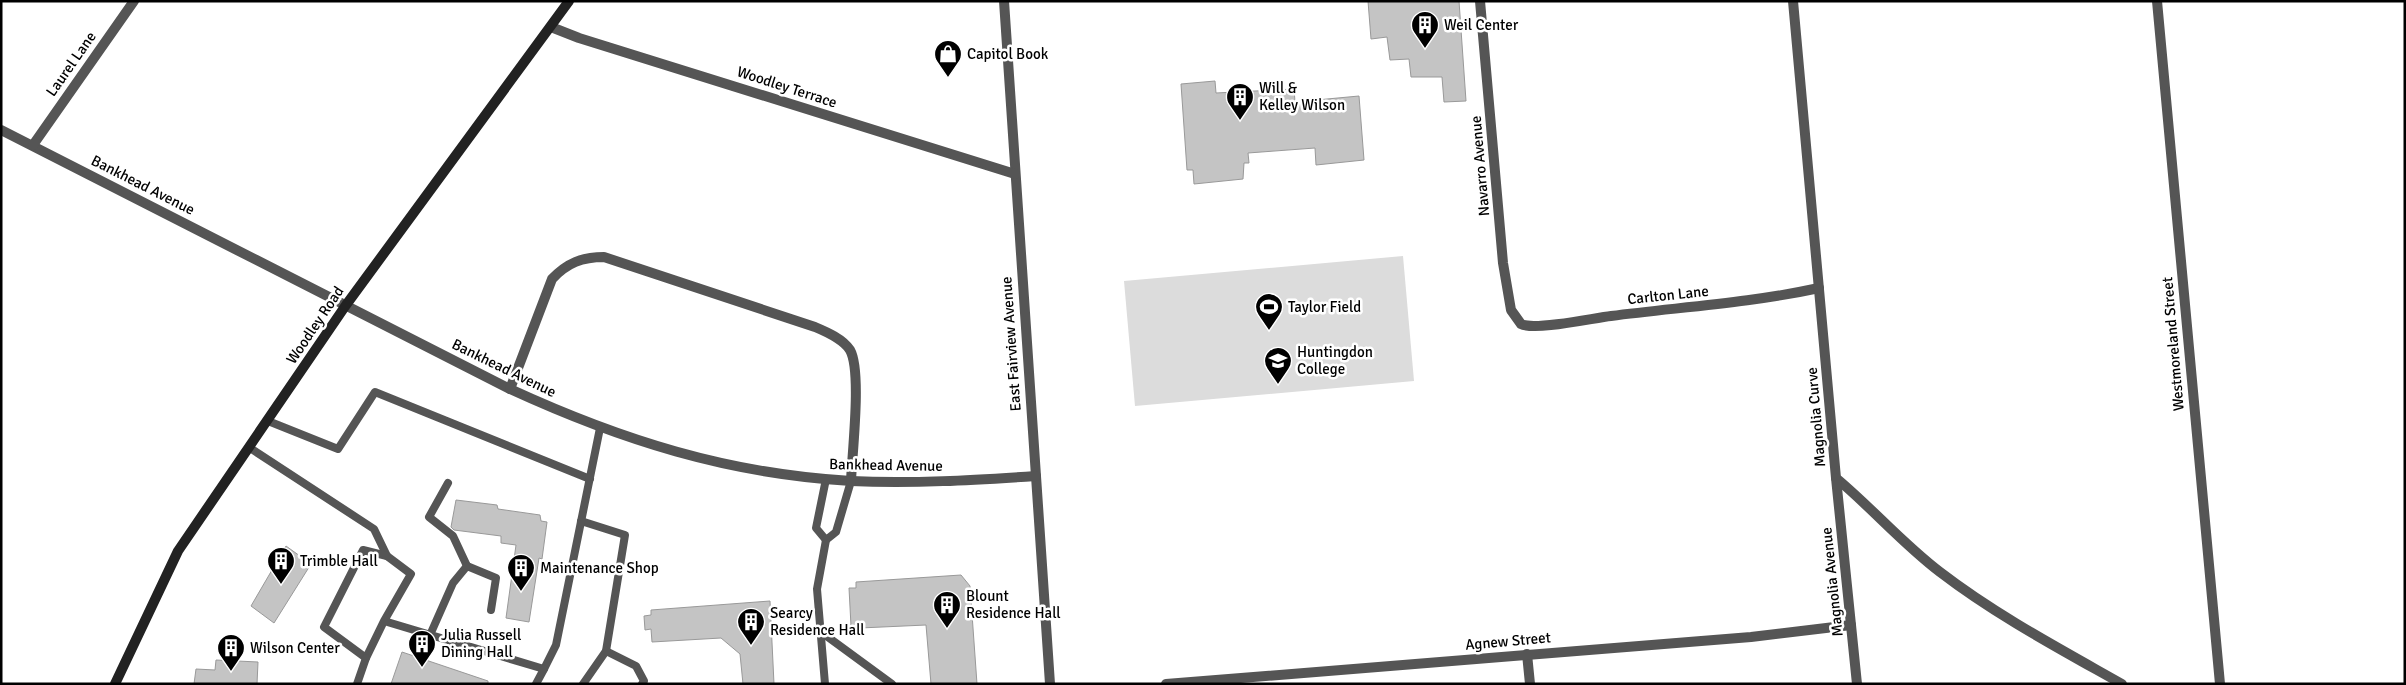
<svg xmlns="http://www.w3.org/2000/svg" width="2406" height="685" viewBox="0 0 2406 685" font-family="Signika,sans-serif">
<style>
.green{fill:#dcdcdc}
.building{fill:#c4c4c4;stroke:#999}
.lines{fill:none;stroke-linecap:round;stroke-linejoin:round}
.lane{stroke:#555;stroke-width:8}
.street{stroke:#555;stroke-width:10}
.secondary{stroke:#222;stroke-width:10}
.labels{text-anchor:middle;stroke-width:5;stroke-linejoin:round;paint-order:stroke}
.poi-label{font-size:15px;fill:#000;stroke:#fff;text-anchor:start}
.street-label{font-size:15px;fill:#000;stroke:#fff}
</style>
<rect width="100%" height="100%" fill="#fff"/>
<path class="green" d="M1403,256L1414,381L1135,406L1124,281Z"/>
<g class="building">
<path d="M1368,1H1459L1466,101L1444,102L1442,77H1411L1409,59L1390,60L1387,37L1371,39Z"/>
<path d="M1215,81L1216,93L1294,89L1295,102L1359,96L1364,160L1316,165L1315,148L1248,153L1249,163H1244L1243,179L1194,184L1193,170H1187L1181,84Z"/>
<path d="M456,500L497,505L498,509L540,515L541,521L547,522L542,559L539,558L529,622L506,618L516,545L501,543V536L454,530L451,527Z"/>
<path d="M286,546L311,564L274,623L251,606Z"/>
<path d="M961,575L970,586L977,684H931L926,625L860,628V625L851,626L849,588H856V582Z"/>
<path d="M770,601L774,684H743L740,654L721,638L652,642L651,629L645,630L644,616L651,615V610Z"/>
<path d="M402,652L488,681V684H391Z"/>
<path d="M216,660L258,662L257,684H194L196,669L215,670Z"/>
</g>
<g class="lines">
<g class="lane">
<path d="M268,421L338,449L375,392L590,479"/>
<path d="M250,448L374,529L387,556"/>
<path d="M826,479L816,528L826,540L836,532L851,481"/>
<path d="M448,483L429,517L453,536L467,566"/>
<path d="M581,521L625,535L606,651L583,684"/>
<path d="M384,621L366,658L324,627L363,550L387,556L411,574L384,621L544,669L556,645L600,428"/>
<path d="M821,632L892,684"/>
<path d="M430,635L453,583L467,566L496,578L491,610"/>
<path d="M606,651L636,666L644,681L642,684"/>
<path d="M357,684L366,658"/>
<path d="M536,684L544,669"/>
<path d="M825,684L817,589L826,540"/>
</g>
<g class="street">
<path d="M1004,1L1050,684"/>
<path d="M1480,1L1503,263L1511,310L1521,324C1535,331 1593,318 1611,316C1681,307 1750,303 1819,288"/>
<path d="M1793,1L1836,478C1872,508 1903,544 1940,572C1996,615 2060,649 2122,684"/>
<path d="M2157,1L2220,684"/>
<path d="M551,27L579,38L1015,174"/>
<path d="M1,130L510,389C621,440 728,474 851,481C912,484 974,480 1036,476"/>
<path d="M33,145L134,1"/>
<path d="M510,389L552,279C567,263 582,257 604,257L815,327C827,332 843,339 850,350C862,371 852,454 851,481"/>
<path d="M1836,478L1857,684"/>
<path d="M1527,654L1530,684"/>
<path d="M1166,684L1751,637L1851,625"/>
</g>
<path class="secondary" d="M115,684L178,551L346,305L569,1"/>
</g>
<defs>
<symbol id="building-pin" viewBox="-11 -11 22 30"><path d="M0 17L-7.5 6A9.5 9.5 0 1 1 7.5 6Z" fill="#000" stroke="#fff"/><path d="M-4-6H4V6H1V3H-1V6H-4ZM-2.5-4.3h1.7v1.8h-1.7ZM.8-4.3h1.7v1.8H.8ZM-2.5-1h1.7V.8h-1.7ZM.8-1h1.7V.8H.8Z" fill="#fff"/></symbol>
<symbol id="shop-pin" viewBox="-11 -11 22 30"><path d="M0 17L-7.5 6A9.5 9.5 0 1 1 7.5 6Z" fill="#000" stroke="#fff"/><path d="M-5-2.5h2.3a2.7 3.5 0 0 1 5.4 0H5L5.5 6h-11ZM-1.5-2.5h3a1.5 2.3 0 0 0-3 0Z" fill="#fff"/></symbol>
<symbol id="stadium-pin" viewBox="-11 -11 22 30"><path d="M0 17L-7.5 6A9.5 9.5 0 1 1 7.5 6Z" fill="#000" stroke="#fff"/><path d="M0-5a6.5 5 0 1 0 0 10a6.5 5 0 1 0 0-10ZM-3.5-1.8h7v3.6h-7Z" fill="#fff"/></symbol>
<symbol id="university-pin" viewBox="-11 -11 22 30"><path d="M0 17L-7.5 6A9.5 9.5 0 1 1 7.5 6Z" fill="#000" stroke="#fff"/><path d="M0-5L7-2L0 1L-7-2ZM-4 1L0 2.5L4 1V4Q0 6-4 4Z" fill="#fff"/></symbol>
</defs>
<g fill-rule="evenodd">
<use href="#building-pin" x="1409" y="9" width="32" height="43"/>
<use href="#shop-pin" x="932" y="38" width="32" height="43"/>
<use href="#building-pin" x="1224" y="81" width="32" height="43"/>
<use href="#stadium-pin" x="1253" y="291" width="32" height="43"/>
<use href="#university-pin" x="1262" y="345" width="32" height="43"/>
<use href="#building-pin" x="265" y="545" width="32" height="43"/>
<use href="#building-pin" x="505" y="552" width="32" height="43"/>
<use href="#building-pin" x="931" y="589" width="32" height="43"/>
<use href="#building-pin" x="735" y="606" width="32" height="43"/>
<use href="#building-pin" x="406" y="628" width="32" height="43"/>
<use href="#building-pin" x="215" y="632" width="32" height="43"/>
</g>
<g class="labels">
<g class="poi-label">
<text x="1444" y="30">Weil Center</text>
<text x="967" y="59">Capitol Book</text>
<text x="1259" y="93">Will &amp;<tspan x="1259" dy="17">Kelley Wilson</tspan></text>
<text x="1288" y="312">Taylor Field</text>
<text x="1297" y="357">Huntingdon<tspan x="1297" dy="17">College</tspan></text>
<text x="300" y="566">Trimble Hall</text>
<text x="540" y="573">Maintenance Shop</text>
<text x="966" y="601">Blount<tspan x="966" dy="17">Residence Hall</tspan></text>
<text x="770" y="618">Searcy<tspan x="770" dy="17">Residence Hall</tspan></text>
<text x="441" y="640">Julia Russell<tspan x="441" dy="17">Dining Hall</tspan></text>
<text x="250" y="653">Wilson Center</text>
</g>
<g class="street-label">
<text transform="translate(71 64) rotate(-55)" y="5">Laurel Lane</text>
<text transform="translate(787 87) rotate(18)" y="5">Woodley Terrace</text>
<text transform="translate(1480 166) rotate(-95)" y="5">Navarro Avenue</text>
<text transform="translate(143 185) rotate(27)" y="5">Bankhead Avenue</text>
<text transform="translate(1668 295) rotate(-6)" y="5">Carlton Lane</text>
<text transform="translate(315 325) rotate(-56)" y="5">Woodley Road</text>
<text transform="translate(1011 344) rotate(-94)" y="5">East Fairview Avenue</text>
<text transform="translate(2173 344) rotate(-95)" y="5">Westmoreland Street</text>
<text transform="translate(504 368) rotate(26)" y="5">Bankhead Avenue</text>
<text transform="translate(1816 417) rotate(-95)" y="5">Magnolia Curve</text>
<text transform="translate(886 465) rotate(1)" y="5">Bankhead Avenue</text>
<text transform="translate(1832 582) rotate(-96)" y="5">Magnolia Avenue</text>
<text transform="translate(1508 641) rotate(-5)" y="5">Agnew Street</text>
</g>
</g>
<rect width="2406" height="685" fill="none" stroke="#000000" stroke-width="5"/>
</svg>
